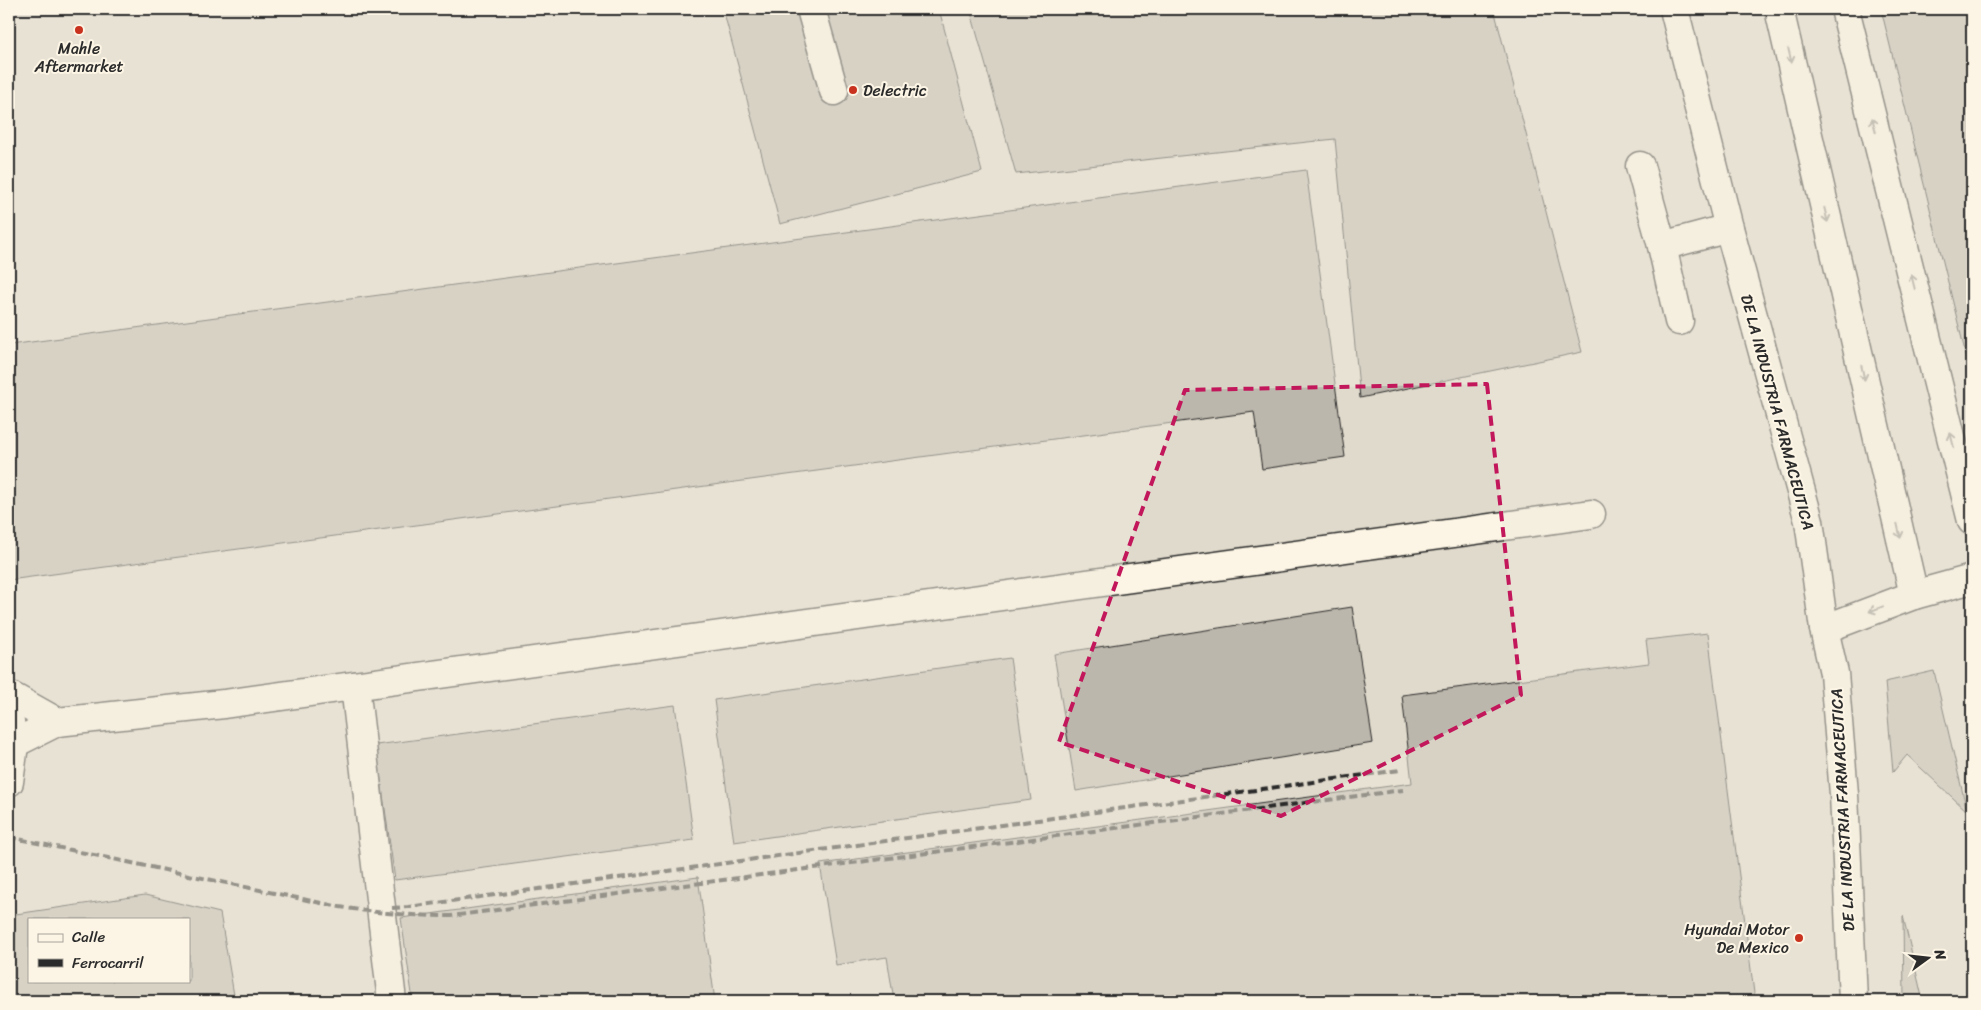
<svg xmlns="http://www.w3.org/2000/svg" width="1981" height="1010" viewBox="0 0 1981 1010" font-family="Sriracha,sans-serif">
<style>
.built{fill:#e0dacc;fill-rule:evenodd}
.building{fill:#bcb7ac;stroke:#2b2b2b;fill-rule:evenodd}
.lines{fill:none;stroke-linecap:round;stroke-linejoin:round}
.minor-casing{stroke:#2b2b2b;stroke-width:31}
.major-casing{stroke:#2b2b2b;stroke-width:31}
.minor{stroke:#fcf5e5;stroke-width:28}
.major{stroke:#fcf5e5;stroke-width:28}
.rail{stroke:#2b2b2b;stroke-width:4;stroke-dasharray:8 4;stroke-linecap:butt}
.oneway{stroke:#949088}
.marked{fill:none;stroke:#c2185b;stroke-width:4;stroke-dasharray:10 6;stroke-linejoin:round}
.poi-dot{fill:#c8321e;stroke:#fcf5e5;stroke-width:2}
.labels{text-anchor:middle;stroke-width:4;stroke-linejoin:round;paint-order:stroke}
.poi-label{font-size:16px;fill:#2b2b2b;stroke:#fcf5e5}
.street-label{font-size:16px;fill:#2b2b2b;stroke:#fcf5e5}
</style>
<rect width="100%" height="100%" fill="#efe9da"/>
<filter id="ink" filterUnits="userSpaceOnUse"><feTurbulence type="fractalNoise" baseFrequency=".02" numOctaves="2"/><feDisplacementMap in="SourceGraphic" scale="10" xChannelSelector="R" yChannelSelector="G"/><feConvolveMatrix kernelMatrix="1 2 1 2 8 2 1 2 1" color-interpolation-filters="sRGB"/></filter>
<g filter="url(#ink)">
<path class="built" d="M9,9H1972V1001H9ZM29,919H189V981H29Z"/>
<g class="building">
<path d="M723,9H939L982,172L780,224Z"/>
<path d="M970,9H1494L1582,352L1360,398L1335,139L1016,174Z"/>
<path d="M1881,9H1972V380Z"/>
<path d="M1306,170L1345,457L1262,469L1254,412L9,580V345Z"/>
<path d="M1352,607L1373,743L1076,791L1054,654Z"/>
<path d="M1708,633L1755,1001H894L887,957L836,965L820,864L1412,783L1402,695L1649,663L1646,640Z"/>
<path d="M1010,658L1031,800L734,842L714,700Z"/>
<path d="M1934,671L1967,811L1907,755L1893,772L1885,682Z"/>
<path d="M675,705L694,840L395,880L376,745Z"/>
<path d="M698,877L715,1001H413L401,918Z"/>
<path d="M145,895L220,913L235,1001H9V915ZM29,919H189V981H29Z"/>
<path d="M1903,916L1923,1001H1904Z"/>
</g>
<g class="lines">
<defs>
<g id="minor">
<path d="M811,9L834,91"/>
<path d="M1779,9L1914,595"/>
<path d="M1845,9L1972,521"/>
<path d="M1640,166L1662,246L1679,321"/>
<path d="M1662,246L1729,228"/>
<path d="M1824,629L1914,595L1972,579"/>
<path d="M355,686L392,1001"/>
<path d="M9,695L57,722"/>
<path d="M9,717L14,745L9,782"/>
<path d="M9,746L57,722L224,704L1591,514"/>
</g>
<path id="major" d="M1674,9L1729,228L1809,521L1824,629L1834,673L1844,794L1853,1001"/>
</defs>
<use href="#minor" class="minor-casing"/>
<use href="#major" class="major-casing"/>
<use href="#minor" class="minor"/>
<use href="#major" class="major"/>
<g class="rail">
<path d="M9,837L340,907C377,913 413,916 451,916L1403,790"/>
<path d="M392,908L408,907L1400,770"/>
</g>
</g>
<defs><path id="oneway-shaft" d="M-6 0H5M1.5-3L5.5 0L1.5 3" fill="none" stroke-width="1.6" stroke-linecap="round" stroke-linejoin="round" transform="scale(1.25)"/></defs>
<g class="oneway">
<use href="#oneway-shaft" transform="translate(1790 56) rotate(77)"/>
<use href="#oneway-shaft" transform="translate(1874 125) rotate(-104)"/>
<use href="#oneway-shaft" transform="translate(1826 215) rotate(77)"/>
<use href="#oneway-shaft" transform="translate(1913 282) rotate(-104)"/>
<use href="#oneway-shaft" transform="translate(1863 373) rotate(77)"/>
<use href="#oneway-shaft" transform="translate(1952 440) rotate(-104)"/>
<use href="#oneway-shaft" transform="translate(1899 531) rotate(77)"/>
<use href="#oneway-shaft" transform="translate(1876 609) rotate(159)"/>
</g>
</g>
<path d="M0 0H1981V1010H0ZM1487,384L1521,695L1281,816L1059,742L1185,390Z" fill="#efe9da" fill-opacity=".55" fill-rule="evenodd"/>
<path class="marked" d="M1487,384L1521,695L1281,816L1059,742L1185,390Z"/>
<g class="poi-dot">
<circle cx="79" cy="30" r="5"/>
<circle cx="853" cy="90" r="5"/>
<circle cx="1799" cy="938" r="5"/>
</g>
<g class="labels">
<g class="poi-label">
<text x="79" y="54">Mahle<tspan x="79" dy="18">Aftermarket</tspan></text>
<text x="863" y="96" text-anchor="start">Delectric</text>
<text x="1789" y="935" text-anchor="end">Hyundai Motor<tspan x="1789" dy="18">De Mexico</tspan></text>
</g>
<g class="street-label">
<text transform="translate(1778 412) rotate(75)" y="6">DE LA INDUSTRIA FARMACEUTICA</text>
<text transform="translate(1842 810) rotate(-93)" y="6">DE LA INDUSTRIA FARMACEUTICA</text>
</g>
</g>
<rect width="1981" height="1010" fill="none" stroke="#fcf5e5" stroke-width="30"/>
<rect x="15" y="15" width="1951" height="980" fill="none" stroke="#2b2b2b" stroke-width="2" filter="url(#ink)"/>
<rect x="28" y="918" width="162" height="65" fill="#fcf5e5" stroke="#a8a49b"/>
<rect x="38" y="934" width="25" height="8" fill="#fcf5e5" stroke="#a8a49b"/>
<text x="72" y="942" font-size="15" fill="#2b2b2b">Calle</text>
<rect x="38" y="959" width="25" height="8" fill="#2b2b2b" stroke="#a8a49b"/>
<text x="72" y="968" font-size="15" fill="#2b2b2b">Ferrocarril</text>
<g transform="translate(1928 958) rotate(75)" stroke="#fcf5e5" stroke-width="4" paint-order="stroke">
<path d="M0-4L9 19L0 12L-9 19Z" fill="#2b2b2b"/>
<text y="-8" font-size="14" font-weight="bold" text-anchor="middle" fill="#2b2b2b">N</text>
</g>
</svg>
